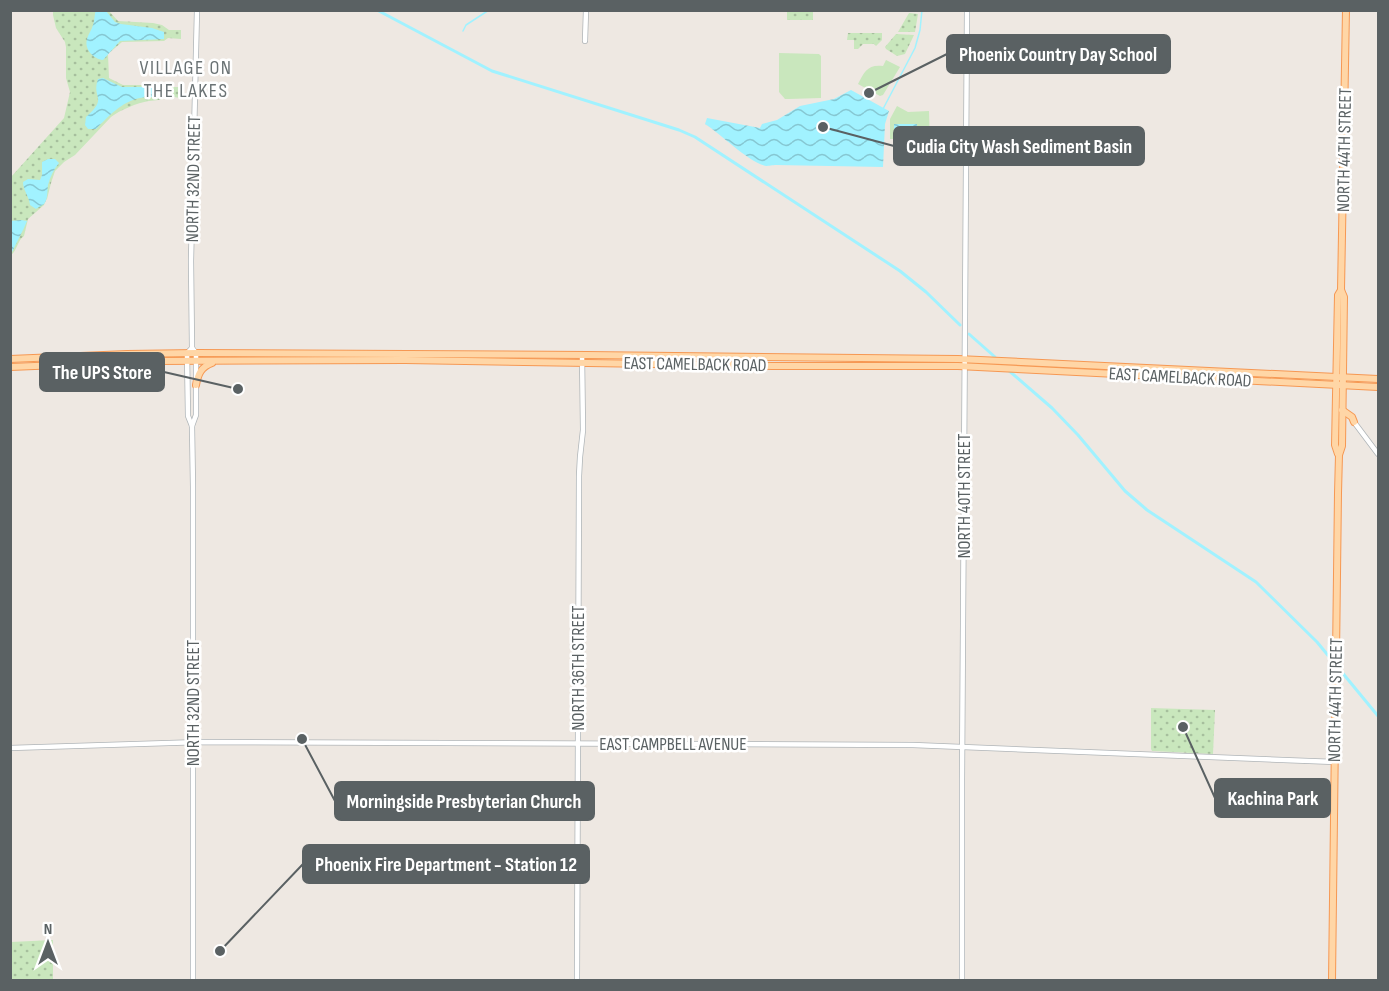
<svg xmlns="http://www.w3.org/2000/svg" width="1389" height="991" viewBox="0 0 1389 991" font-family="'Sofia Sans Condensed',sans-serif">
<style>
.green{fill:url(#green-dots)}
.pitch{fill:#c9e7bd}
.water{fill:url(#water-waves)}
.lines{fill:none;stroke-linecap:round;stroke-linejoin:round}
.stream{stroke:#a1f2ff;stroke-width:1.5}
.canal{stroke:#a1f2ff;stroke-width:3}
.tertiary-casing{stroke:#b0b5b8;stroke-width:6}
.secondary-casing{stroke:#afb5b8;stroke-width:6}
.primary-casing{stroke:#f69853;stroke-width:8}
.tertiary{stroke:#fff;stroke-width:4.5}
.secondary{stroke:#fff;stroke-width:4.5}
.primary{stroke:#ffd6a6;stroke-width:6}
.labels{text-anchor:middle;stroke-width:5;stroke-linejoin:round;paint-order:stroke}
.street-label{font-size:18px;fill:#5a6163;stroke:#fff}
.neighbourhood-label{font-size:20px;letter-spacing:1.5px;fill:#6b7375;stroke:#fff}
.leader{fill:none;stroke:#5a6163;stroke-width:2}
.callout-dot{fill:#5a6163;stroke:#fff;stroke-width:2}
.callout{fill:#5a6163;stroke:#5a6163;stroke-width:2}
.callout-label{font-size:20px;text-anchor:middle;font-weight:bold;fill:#fff}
</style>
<defs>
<pattern id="green-dots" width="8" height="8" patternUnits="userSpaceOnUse" patternTransform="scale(1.5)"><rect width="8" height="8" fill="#c9e7bd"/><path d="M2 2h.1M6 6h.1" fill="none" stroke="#a6bf9d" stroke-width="1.8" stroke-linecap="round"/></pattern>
<pattern id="water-waves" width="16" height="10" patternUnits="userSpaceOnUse" patternTransform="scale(1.5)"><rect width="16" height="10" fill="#a1f2ff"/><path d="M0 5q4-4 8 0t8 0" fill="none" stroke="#86c7d2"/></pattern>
</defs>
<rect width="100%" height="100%" fill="#eee8e2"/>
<g class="green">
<path d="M53,11H109L118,21L153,23L162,25L169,30H181V39L168,38L164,41L122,42L108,54L109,78L123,85H164L169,87H180V98L168,96C161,101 156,100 149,101C137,103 120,110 111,117L75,155L64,162L55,171L51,183L47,199L46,200L44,205L28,219L24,236C17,241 17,251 11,255V177L64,118L70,92L66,78V47L65,42L56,28L53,15Z"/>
<rect x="787" y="11" width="26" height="9"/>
<path d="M909,13L918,14L915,32H898Z"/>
<path d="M848,33H882V40L876,46L874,44H863L858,49H854V40H847Z"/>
<path d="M896,34L914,35L905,54L897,56L886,49L885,47Z"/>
<path d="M1151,708L1215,710L1213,754L1152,751L1151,749Z"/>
<path d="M53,940V980H11V942Z"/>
</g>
<g class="pitch">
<path d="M779,53L819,54L821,56V98L789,99H785L779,92Z"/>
<path d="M886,60L900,67L883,95L880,96L858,84C864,72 868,64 883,66Z"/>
<path d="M897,106L908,112L929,111L930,146L896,145V139H890V119Z"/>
</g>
<g class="water">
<path d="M96,10L106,11L115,22L121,24L152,28L164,32V39L120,41L103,60C94,59 84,50 87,39C88,34 92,30 93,25C95,20 94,15 96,10Z"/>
<path d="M103,78L122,87H161L163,89L164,95C157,98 148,96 140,98C121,102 109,116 96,129H88L85,125L86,117C109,97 91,99 98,79Z"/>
<path d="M851,90L889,111L885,124L883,167L776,165C773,165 768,166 766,166C748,162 721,134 705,124L707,118L760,128L762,124L777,120L800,106L834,99Z"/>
<rect x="894" y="124" width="23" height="11"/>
<path d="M48,159H55L59,163C54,169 50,177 48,185C47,192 48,199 44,204C43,205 37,208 36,209L30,205C29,196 23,190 23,182L28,179L40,180L42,175V162Z"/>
<path d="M21,220L27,221L24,228L11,254V221Z"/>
</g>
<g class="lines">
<g class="stream">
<path d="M463,31L466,25L489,10"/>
<path d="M883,109L915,48L920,30L922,10"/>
</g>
<g class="canal">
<path d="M377,10L492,71L679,130L695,137L900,271L926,292L960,325"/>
<path d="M969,334L995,357"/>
<path d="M1007,369L1052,408L1078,435L1125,491L1147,510L1256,582L1317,642L1378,716"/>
</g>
<defs>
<g id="tertiary">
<path d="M585,41L586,10"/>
<path d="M1354,422L1378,454"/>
<path d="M10,748L201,742L913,745L1335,762"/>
</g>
<g id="secondary">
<path d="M192,348L187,353L188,416L192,426L193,487V980"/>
<path d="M192,426L196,415V353L192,348L191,261L197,10"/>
<path d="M577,980L579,476L580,457L583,430L582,355"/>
<path d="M962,980V780L967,10"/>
</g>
<g id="primary">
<path d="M10,359L127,354L196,353L587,355L958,359L1378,379"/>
<path d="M10,367L158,361L405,360L772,366H958L1378,387"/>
<path d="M196,385C198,374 201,367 212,363"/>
<path d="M1342,410L1352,417L1354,422"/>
<path d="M1338,454L1335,445L1338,295L1341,290"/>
<path d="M1332,980L1338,493L1339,455L1342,446L1344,297L1341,290L1346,10"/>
</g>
</defs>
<use href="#tertiary" class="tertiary-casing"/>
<use href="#secondary" class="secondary-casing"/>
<use href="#primary" class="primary-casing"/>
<use href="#tertiary" class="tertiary"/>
<use href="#secondary" class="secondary"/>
<use href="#primary" class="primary"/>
</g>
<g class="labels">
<g class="street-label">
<text transform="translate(1344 150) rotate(-89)" y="6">NORTH 44TH STREET</text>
<text transform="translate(193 179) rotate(-89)" y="6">NORTH 32ND STREET</text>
<text transform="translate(695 364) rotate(1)" y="6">EAST CAMELBACK ROAD</text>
<text transform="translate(1180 377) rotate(3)" y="6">EAST CAMELBACK ROAD</text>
<text transform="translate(964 496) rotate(-90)" y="6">NORTH 40TH STREET</text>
<text transform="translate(578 668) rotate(-90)" y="6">NORTH 36TH STREET</text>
<text transform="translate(1335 700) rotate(-89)" y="6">NORTH 44TH STREET</text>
<text transform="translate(193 703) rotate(-90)" y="6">NORTH 32ND STREET</text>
<text x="673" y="750">EAST CAMPBELL AVENUE</text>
</g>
<g class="neighbourhood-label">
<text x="186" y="74">VILLAGE ON<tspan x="186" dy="23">THE LAKES</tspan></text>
</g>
</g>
<path class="leader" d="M869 93L947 54M823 127L894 146M238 389L164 372M1183 727L1215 798M302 739L335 801M220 951L303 864"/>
<g class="callout-dot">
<circle cx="869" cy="93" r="6"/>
<circle cx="823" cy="127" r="6"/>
<circle cx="238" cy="389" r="6"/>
<circle cx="1183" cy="727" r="6"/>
<circle cx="302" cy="739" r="6"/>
<circle cx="220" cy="951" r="6"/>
</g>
<g class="callout">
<rect x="947" y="35" width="223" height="38" rx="6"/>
<rect x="894" y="127" width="250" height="38" rx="6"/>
<rect x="40" y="353" width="124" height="38" rx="6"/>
<rect x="1215" y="779" width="115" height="38" rx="6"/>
<rect x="335" y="782" width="259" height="38" rx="6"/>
<rect x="303" y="845" width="286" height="38" rx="6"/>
</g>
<g class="callout-label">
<text x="1058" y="61">Phoenix Country Day School</text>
<text x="1019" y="153">Cudia City Wash Sediment Basin</text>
<text x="102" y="379">The UPS Store</text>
<text x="1273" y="805">Kachina Park</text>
<text x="464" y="808">Morningside Presbyterian Church</text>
<text x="446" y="871">Phoenix Fire Department - Station 12</text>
</g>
<rect width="1389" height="991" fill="none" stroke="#5a6163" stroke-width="24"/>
<g transform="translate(48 943)" stroke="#ffffff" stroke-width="4.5" paint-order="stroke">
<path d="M0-4.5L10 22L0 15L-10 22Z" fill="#5a6163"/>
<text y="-9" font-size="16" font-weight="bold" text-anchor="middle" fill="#5a6163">N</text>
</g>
</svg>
